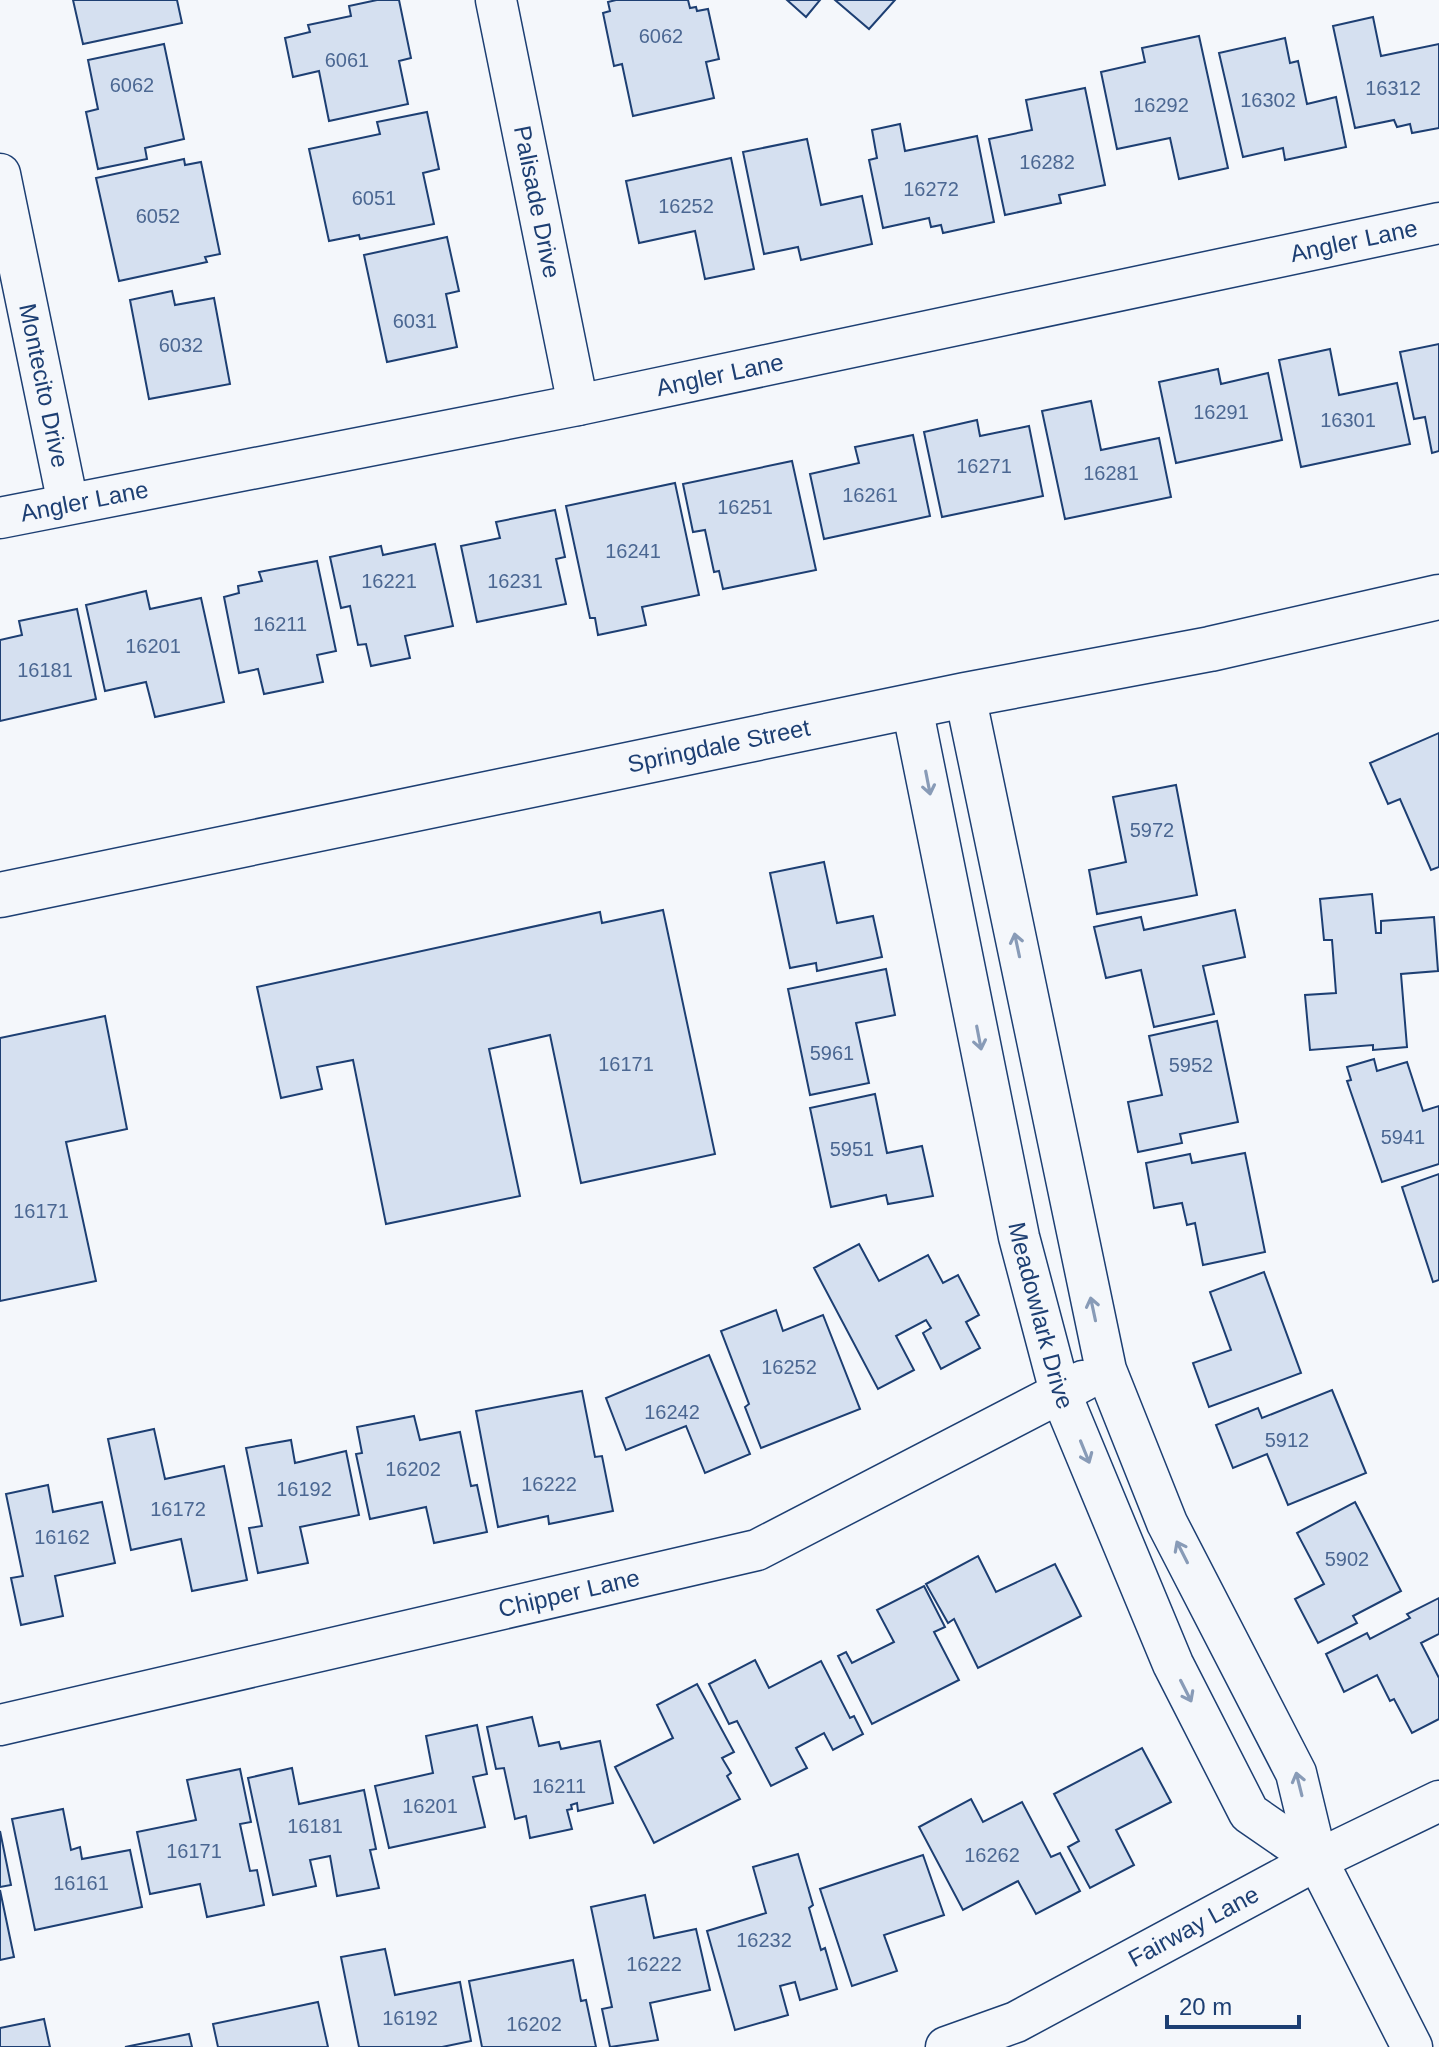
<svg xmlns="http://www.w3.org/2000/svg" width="1439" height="2047" viewBox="0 0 1439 2047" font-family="Helvetica,sans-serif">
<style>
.building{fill:#d5e0f0;stroke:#1d3f73;stroke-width:2}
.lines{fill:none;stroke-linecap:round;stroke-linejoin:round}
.street-casing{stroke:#1d3f73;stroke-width:43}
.secondary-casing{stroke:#1d3f73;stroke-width:47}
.street{stroke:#f4f7fb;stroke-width:40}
.secondary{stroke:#f4f7fb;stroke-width:44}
.oneway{stroke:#889bb7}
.labels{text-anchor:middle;stroke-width:6;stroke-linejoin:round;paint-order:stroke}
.number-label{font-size:20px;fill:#4b6792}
.street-label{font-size:24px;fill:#1d3f73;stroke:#f4f7fb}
</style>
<rect width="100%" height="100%" fill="#f4f7fb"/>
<g class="building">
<path d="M73,0H177L182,23L83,44Z"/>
<path d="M377,0H399L411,58L399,61L408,104L329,121L319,71L293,77L285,38L310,32L308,25L351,16L349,6Z"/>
<path d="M616,0H688L690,8L696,7L697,11L708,9L719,59L706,62L714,98L633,116L622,64L614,66L603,13L610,11L608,2Z"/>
<path d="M787,0H820L806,17Z"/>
<path d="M835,0H895L869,29Z"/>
<path d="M1373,17L1381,56L1439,44V128L1412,133L1410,124L1397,127L1394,120L1355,128L1333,26Z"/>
<path d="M1199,36L1228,168L1179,179L1170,138L1117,149L1101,72L1145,62L1142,48Z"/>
<path d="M1285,38L1290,63L1298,61L1307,104L1336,97L1346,147L1285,160L1283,148L1243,157L1219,53Z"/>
<path d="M164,44L184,139L145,148L147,159L98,169L86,112L98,109L88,60Z"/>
<path d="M1085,88L1105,185L1059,195L1061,203L1005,215L989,139L1032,130L1026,100Z"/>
<path d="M427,112L439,169L423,173L434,224L360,239L359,235L329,241L309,149L380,134L377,122Z"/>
<path d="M900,124L905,151L977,136L994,222L943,233L941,225L931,227L929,218L883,228L869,160L877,158L872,130Z"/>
<path d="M807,139L821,205L862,196L872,244L801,260L798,247L764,254L743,152Z"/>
<path d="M731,158L754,269L705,279L695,231L639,243L626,181Z"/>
<path d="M184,159L185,165L201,162L220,254L205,257L207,262L119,281L96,178Z"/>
<path d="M447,237L459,291L446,294L457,347L387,362L364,255Z"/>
<path d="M172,291L175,305L214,298L230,384L149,399L130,300Z"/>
<path d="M1439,344V451L1432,453L1425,417L1414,419L1400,352Z"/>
<path d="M1330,349L1339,395L1397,383L1410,444L1301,467L1279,360Z"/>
<path d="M1218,369L1221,384L1268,373L1282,440L1176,463L1159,382Z"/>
<path d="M1091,401L1101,450L1159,438L1171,497L1065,519L1042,411Z"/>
<path d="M977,420L980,436L1029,426L1043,496L942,517L924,432Z"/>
<path d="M913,435L930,516L824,539L810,474L859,463L855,447Z"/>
<path d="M792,461L816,570L723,589L719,571L714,572L705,530L693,532L683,484Z"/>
<path d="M675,483L699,595L642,607L646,625L598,635L595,618H590L566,506Z"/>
<path d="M555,510L565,557L556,559L566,604L477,622L461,546L500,538L496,522Z"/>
<path d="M435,544L453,626L405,636L410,658L371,666L366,644L358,645L350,606L341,608L330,557L381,546L383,555Z"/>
<path d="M317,561L336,651L317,655L323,682L264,694L258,669L239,673L224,597L239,593L238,586L262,581L259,572Z"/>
<path d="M146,591L150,609L201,598L224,702L155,717L146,682L105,691L86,605Z"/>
<path d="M77,609L96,699L0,721V640L22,635L19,621Z"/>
<path d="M1439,733V867L1431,870L1400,799L1388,804L1370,763Z"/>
<path d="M1176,785L1197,895L1097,914L1089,870L1126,862L1113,797Z"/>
<path d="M824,862L837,923L873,916L882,957L817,971L816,963L790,968L770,873Z"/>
<path d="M1372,894L1376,933H1381V921L1434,917L1438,971L1401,974L1407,1047L1373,1050V1045L1310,1050L1305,995L1336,993L1332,940H1324L1320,899Z"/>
<path d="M663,910L715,1154L581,1183L550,1035L489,1049L520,1196L386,1224L353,1060L317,1067L322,1089L281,1098L257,987L600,912L602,923Z"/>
<path d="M1235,910L1245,957L1203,966L1214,1014L1154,1027L1141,970L1106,978L1094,927L1141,917L1144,930Z"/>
<path d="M886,969L895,1015L856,1023L869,1083L810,1095L788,989Z"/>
<path d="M105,1016L127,1129L66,1142L96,1281L0,1301V1038Z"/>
<path d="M1217,1021L1238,1122L1180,1134L1182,1143L1138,1152L1128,1102L1162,1095L1149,1036Z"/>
<path d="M1374,1059L1377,1071L1407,1062L1423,1111L1439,1106V1164L1382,1182L1347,1081L1351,1080L1347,1067Z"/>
<path d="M875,1094L887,1153L922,1146L933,1196L888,1204L886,1195L831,1207L810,1108Z"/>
<path d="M1245,1153L1265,1252L1203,1265L1195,1223L1187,1225L1182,1203L1154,1208L1146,1163L1190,1154L1192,1163Z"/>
<path d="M1439,1174V1280L1433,1282L1402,1187Z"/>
<path d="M859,1244L879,1281L928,1255L943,1283L958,1275L979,1315L966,1322L980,1348L941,1369L923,1333L931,1328L926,1320L896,1336L914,1370L878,1389L814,1268Z"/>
<path d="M1264,1272L1301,1373L1209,1407L1193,1363L1231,1350L1210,1292Z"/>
<path d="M776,1310L783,1331L823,1315L860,1409L761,1448L745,1407L749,1404L721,1331Z"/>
<path d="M709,1355L750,1454L705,1473L686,1426L626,1450L606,1398Z"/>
<path d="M1332,1390L1366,1473L1288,1505L1267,1454L1233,1468L1216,1425L1258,1408L1262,1418Z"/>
<path d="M582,1391L595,1457L602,1456L613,1511L549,1524L548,1516L498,1527L476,1411Z"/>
<path d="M414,1416L420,1440L460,1432L471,1486L477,1485L487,1532L434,1543L426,1507L370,1519L356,1454L362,1453L357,1427Z"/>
<path d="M154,1429L165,1479L224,1466L247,1580L192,1591L181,1539L131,1550L108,1439Z"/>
<path d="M291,1440L295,1463L346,1451L359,1515L300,1527L308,1563L258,1573L249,1528L262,1526L246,1448Z"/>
<path d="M48,1485L53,1512L102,1502L115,1563L55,1576L63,1616L21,1625L11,1578L23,1576L6,1494Z"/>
<path d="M1355,1502L1401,1591L1353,1616L1357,1623L1318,1643L1295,1599L1324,1584L1297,1533Z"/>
<path d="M978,1556L996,1592L1055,1564L1081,1616L978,1668L954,1619L948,1623L926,1584Z"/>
<path d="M924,1586L945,1627L934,1632L959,1680L872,1724L838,1656L846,1652L852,1663L894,1642L877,1610Z"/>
<path d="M1439,1598V1634L1421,1643L1439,1678V1719L1412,1733L1394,1699L1390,1701L1377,1675L1344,1692L1326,1654L1367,1633L1370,1639L1410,1618L1407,1614Z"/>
<path d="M755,1660L769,1688L821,1661L850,1718L854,1716L863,1734L833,1750L824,1733L796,1748L807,1768L771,1786L737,1721L729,1724L709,1684Z"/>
<path d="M697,1684L734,1752L722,1758L731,1773L727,1776L740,1799L654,1843L615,1767L673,1738L657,1705Z"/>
<path d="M532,1717L539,1746L559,1742L561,1749L600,1741L613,1803L578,1811L577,1803L571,1805L572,1809L567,1810L572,1829L530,1838L526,1816L515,1819L504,1768L496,1769L487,1727Z"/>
<path d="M477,1725L487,1774L473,1777L485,1827L389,1848L375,1786L433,1773L426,1736Z"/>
<path d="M1142,1748L1171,1802L1116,1830L1134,1865L1090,1888L1068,1847L1079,1841L1054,1794Z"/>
<path d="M292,1768L299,1804L364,1790L376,1849L370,1850L379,1888L337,1896L330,1856L310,1860L316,1886L273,1895L248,1778Z"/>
<path d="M240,1769L251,1822L240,1824L250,1871L257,1870L264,1905L207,1917L200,1884L150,1894L137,1832L196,1820L187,1780Z"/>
<path d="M971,1799L983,1822L1022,1802L1051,1857L1060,1853L1080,1891L1036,1914L1018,1881L963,1910L919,1827Z"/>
<path d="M63,1809L71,1850L80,1847L82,1859L130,1850L142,1907L35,1930L12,1819Z"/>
<path d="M0,1831L11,1885L0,1887Z"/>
<path d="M798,1854L813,1905L809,1908L821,1950L825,1948L837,1989L800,2000L795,1982L780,1986L788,2015L735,2030L707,1931L766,1913L753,1867Z"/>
<path d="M923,1855L944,1915L884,1935L897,1971L852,1986L820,1889Z"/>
<path d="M0,1890L14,1957L0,1960Z"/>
<path d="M645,1895L654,1938L696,1929L710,1990L650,2003L658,2040L610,2047L602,2009L612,2007L591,1907Z"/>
<path d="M385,1949L395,1995L460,1982L471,2041L442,2047H359L341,1957Z"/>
<path d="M573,1960L581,2001L586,2000L596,2047H482L469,1981Z"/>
<path d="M318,2002L328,2047H218L213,2024Z"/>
<path d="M44,2019L50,2047H0V2028Z"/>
<path d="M189,2034L192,2047H125Z"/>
</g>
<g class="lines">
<defs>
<g id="street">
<path id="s1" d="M496,0L578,405"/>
<path id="s2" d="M0,174L68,504"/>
<path id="s3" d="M0,518L578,405L1439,223"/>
<path d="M965,695L1106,1370L1167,1523L1296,1773L1317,1860L1412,2047"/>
<path id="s4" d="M912,707L1019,1237L1060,1392L1173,1664L1249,1813L1317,1860"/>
<path id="s5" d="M0,1725L757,1550L1083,1381"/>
<path id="s6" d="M946,2047L1016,2022L1317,1860L1439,1801"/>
</g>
<g id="secondary">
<path id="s7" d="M0,895L965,695L1210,649L1439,597"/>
</g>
</defs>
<use href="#street" class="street-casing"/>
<use href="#secondary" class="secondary-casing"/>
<use href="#street" class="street"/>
<use href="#secondary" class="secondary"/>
</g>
<defs><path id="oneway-shaft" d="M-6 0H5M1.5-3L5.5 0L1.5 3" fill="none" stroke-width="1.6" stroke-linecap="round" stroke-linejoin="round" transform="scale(2)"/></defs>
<g class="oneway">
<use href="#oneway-shaft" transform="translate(928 783) rotate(79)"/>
<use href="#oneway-shaft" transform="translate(1017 945) rotate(-102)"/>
<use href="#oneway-shaft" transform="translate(979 1038) rotate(79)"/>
<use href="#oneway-shaft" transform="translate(1093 1309) rotate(-102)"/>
<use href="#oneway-shaft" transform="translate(1085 1452) rotate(68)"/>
<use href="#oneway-shaft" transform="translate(1182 1552) rotate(-117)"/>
<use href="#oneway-shaft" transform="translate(1186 1691) rotate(63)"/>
<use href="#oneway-shaft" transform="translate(1299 1784) rotate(-104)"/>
</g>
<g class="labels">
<g class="number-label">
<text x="661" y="43">6062</text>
<text x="347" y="67">6061</text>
<text x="132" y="92">6062</text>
<text x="1393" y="95">16312</text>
<text x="1268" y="107">16302</text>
<text x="1161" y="112">16292</text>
<text x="1047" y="169">16282</text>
<text x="931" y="196">16272</text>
<text x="374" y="205">6051</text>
<text x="686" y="213">16252</text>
<text x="158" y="223">6052</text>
<text x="415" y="328">6031</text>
<text x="181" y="352">6032</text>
<text x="1221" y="419">16291</text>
<text x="1348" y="427">16301</text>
<text x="984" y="473">16271</text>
<text x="1111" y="480">16281</text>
<text x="870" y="502">16261</text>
<text x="745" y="514">16251</text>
<text x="633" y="558">16241</text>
<text x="389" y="588">16221</text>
<text x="515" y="588">16231</text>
<text x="280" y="631">16211</text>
<text x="153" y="653">16201</text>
<text x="45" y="677">16181</text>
<text x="1152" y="837">5972</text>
<text x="832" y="1060">5961</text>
<text x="626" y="1071">16171</text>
<text x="1191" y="1072">5952</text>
<text x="1403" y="1144">5941</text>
<text x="852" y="1156">5951</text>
<text x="41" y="1218">16171</text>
<text x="789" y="1374">16252</text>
<text x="672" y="1419">16242</text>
<text x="1287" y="1447">5912</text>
<text x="413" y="1476">16202</text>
<text x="549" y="1491">16222</text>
<text x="304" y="1496">16192</text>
<text x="178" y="1516">16172</text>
<text x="62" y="1544">16162</text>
<text x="1347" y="1566">5902</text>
<text x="559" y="1793">16211</text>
<text x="430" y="1813">16201</text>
<text x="315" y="1833">16181</text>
<text x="194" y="1858">16171</text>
<text x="992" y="1862">16262</text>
<text x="81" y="1890">16161</text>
<text x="764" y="1947">16232</text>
<text x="654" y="1971">16222</text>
<text x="410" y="2025">16192</text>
<text x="534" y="2031">16202</text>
</g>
<g class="street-label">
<text dy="8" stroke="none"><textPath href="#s1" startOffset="206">Palisade Drive</textPath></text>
<text dy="8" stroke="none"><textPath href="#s3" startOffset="1382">Angler Lane</textPath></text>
<text dy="8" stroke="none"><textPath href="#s3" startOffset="734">Angler Lane</textPath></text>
<text dy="8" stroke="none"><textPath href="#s2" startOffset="216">Montecito Drive</textPath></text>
<text dy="8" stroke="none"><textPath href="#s3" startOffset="86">Angler Lane</textPath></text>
<text dy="8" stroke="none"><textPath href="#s7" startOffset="734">Springdale Street</textPath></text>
<text dy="8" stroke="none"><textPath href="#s4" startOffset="622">Meadowlark Drive</textPath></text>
<text dy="8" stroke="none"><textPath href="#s5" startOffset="584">Chipper Lane</textPath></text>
<text dy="8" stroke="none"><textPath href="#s6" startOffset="276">Fairway Lane</textPath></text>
</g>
</g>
<path d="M1167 2015v12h132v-12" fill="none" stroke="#1d3f73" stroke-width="4"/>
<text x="1179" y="2015" font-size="24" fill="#1d3f73" stroke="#f4f7fb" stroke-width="6" paint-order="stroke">20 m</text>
</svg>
